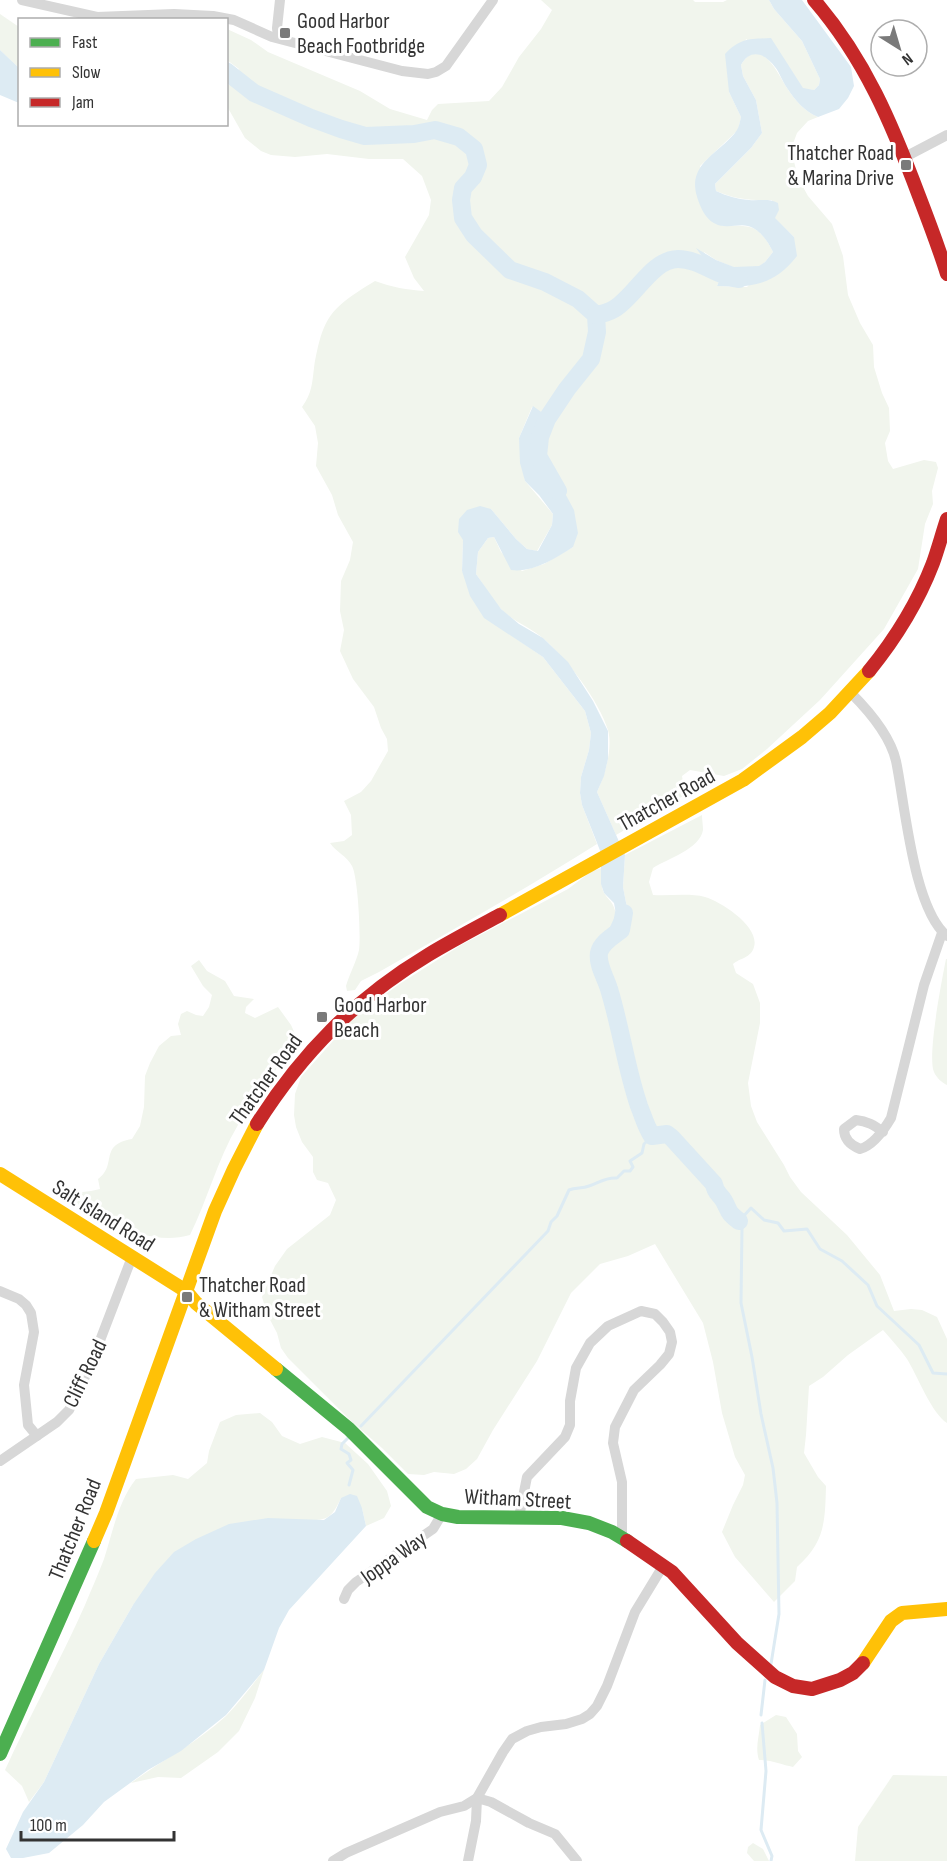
<svg xmlns="http://www.w3.org/2000/svg" width="947" height="1861" viewBox="0 0 947 1861" font-family="'Sofia Sans Condensed',sans-serif">
<style>
.green{fill:#f1f5ed}
.water{fill:#ddebf3}
.lines{fill:none;stroke-linecap:round;stroke-linejoin:round}
.stream{stroke:#ddebf3;stroke-width:3}
.river{stroke:#ddebf3;stroke-width:18}
.street{stroke:#d7d7d7;stroke-width:10}
.fast{stroke:#4caf50;stroke-width:14}
.slow{stroke:#ffc107;stroke-width:14}
.jam{stroke:#c62828;stroke-width:14}
.poi-dot{fill:#7a7a7a;stroke:#fff;stroke-width:2}
.labels{text-anchor:middle;stroke-width:6;stroke-linejoin:round;paint-order:stroke}
.poi-label{font-size:22px;fill:#333;stroke:#fff;text-anchor:start}
.street-label{font-size:22px;fill:#333;stroke:#fff}
</style>
<rect width="100%" height="100%" fill="#fff"/>
<g class="green">
<path d="M541,0H693L695,2H723L727,0H769L774,9L802,41L820,79L819,85L814,90L803,89L791,70L746,39L729,92L741,117L738,130L700,166L722,226C751,225 759,224 773,252L765,262L759,267H733L716,260L704,252L709,266L722,274L717,286L747,287L794,237L774,218L772,200C753,201 734,199 716,191L715,184L751,148L762,133L756,100L743,76L741,65C760,33 778,74 787,88C795,100 805,112 818,117L808,121L797,133L791,149L798,178L808,196L832,224L843,256L848,295L860,323L873,345L874,367L882,393L889,408L890,431L885,443L888,461L893,469L924,460L936,462L938,468L932,491L933,504L925,524L918,569L884,629L820,700L767,749L742,769L724,776L690,770L682,776L684,788L683,796L616,835L597,792C605,775 613,748 608,730C599,701 567,659 545,640C531,627 513,622 500,608C491,598 484,585 476,574L478,552L488,538L494,537L501,552L522,571L544,564L573,547L560,484L545,469L534,448L548,417L532,407L519,438L525,481L553,514L552,525L537,551L527,549L516,539L491,509L463,540L462,571L515,638L543,657L585,711L591,733L589,750L581,777L580,793L582,805L597,844C526,889 452,930 379,972L361,981L355,990L347,991L346,986C349,975 357,960 359,950C361,937 358,877 352,866C346,855 337,853 330,843L344,841L352,835L351,815L344,801L361,792L371,781L388,751L387,739L381,728L374,707L353,679L340,651L344,630L340,611L341,581L350,560L353,542L338,515L332,495L316,466L318,443L315,426L302,407C312,393 312,384 314,368C323,315 331,308 375,281C391,287 408,290 424,291L414,278L405,257L429,215L431,200L422,176L403,159H369L327,154L295,157L271,155L261,151L245,138L228,108L226,89L239,69L227,60V29L251,40L268,52L360,91L390,109L427,120L432,110L438,104L489,101L502,87L519,57L541,29L552,10Z"/>
<path d="M0,14L19,27V68L0,50Z"/>
<path d="M702,815C702,820 703,825 703,830C700,849 667,859 653,868L649,882L653,895C670,896 690,893 705,897C722,902 760,927 754,947C751,958 740,958 733,964L736,973L753,984L760,1003V1023L748,1083L751,1106L757,1122L784,1165L790,1177L801,1192L847,1235L880,1275L894,1311L911,1309L922,1310L937,1317L947,1339V1423C932,1414 917,1375 907,1359C900,1349 891,1339 883,1330L848,1355L823,1377L809,1386L806,1435L804,1453L818,1477L826,1486C825,1522 825,1542 797,1567L795,1581L774,1602L735,1557L722,1532L733,1505L743,1485L745,1475L735,1457L722,1413L713,1362L703,1323L655,1244L628,1256L600,1264L571,1293L537,1361L493,1430L477,1459L466,1469L454,1474L434,1472L424,1475L408,1474L382,1448L351,1421L288,1358L281,1348L277,1333L267,1314L262,1297L275,1266L287,1249L330,1215L336,1200L328,1183L317,1180L313,1172V1157L302,1142L296,1127L294,1115L295,1094L301,1077L355,1016L401,983L461,945L568,889L592,871L602,868C602,876 600,885 604,893C610,902 613,901 616,914L630,923L623,887L625,855Z"/>
<path d="M946,959H947V1085C942,1083 936,1077 934,1072C927,1056 942,980 946,959Z"/>
<path d="M199,960L207,971L225,981L234,996L254,999L246,1007L245,1013L255,1018L278,1007L291,1025L297,1038C279,1068 256,1095 238,1125C217,1160 208,1199 190,1235C145,1248 98,1215 58,1195L91,1191L100,1189L98,1179C118,1165 98,1145 132,1139L140,1126L144,1107L145,1076L150,1063L159,1046L171,1036L181,1035L178,1024L181,1014L187,1011L196,1015L203,1016L209,1007L212,995L203,986L191,966Z"/>
<path d="M260,1413L272,1422L282,1436L300,1444L322,1437L345,1443L368,1464L387,1491L391,1506L384,1518L366,1526L362,1508L341,1498C330,1522 325,1520 301,1520L133,1605L99,1664L44,1782L29,1802L22,1786L5,1770C30,1715 60,1661 85,1605C91,1590 98,1575 104,1559C113,1531 118,1502 136,1479L173,1475L188,1479L207,1463L209,1451L220,1422L236,1415Z"/>
<path d="M264,1670L255,1698L239,1731L218,1752L181,1778L158,1777L131,1783C162,1760 197,1743 226,1716C240,1702 252,1685 264,1670Z"/>
<path d="M776,1715L786,1717L797,1734L798,1751L802,1757L793,1767C782,1765 771,1760 759,1760C755,1748 759,1737 760,1725Z"/>
<path d="M893,1775L947,1776V1861H855L858,1827Z"/>
<path d="M753,1843L763,1849L769,1861H754L747,1853L748,1847Z"/>
</g>
<g class="water">
<path d="M769,0H802L851,67L854,86L848,98L839,109L818,117C805,112 795,100 787,88C782,81 780,73 775,67C765,53 750,48 741,65L743,76L756,100L762,133L751,148L715,184L716,191C727,196 737,199 749,200C759,201 769,198 778,203L779,210L775,218L794,237L797,256C775,285 751,288 717,286L722,274L709,266L696,248L716,260L734,267L759,266L765,262L773,252C768,242 760,229 748,226C740,224 732,227 724,226C707,225 700,208 696,193C689,162 722,152 737,130C739,127 740,121 741,117L729,92L725,54C740,38 750,39 771,38L803,88L814,90L819,85L820,79L802,41L774,9Z"/>
<path d="M0,50L19,68V103L0,95Z"/>
<path d="M533,406L548,417L534,448L545,469L560,484L574,510L578,533L573,547C554,559 533,573 511,570L494,537L488,538L478,552L476,574L501,609L519,624L543,638L568,662L593,701L608,731V759L604,776L597,792L625,855L623,887L630,923L623,933L617,936L610,927L616,914L614,903L604,893L601,884V853L582,805L580,793L581,777L589,750L591,733L585,711L543,657L484,618L470,596L462,571L463,540L458,532L459,519L467,510L480,506L491,509L516,539L527,549L538,551L552,525L553,514L539,495L525,481L520,463L519,438Z"/>
<path d="M350,1494L357,1496L362,1508L366,1526L289,1610L279,1628L264,1670L226,1715L181,1751L148,1770L104,1802L83,1825L49,1853L23,1858H11L6,1849L23,1812L44,1782L99,1664L133,1605L155,1573L174,1552L196,1539L229,1524L268,1518L324,1520L335,1512L341,1498Z"/>
</g>
<g class="lines">
<g class="stream">
<path d="M361,1426L548,1231L551,1222L557,1216L569,1190C576,1187 582,1189 589,1186C599,1183 605,1177 617,1178L624,1171H630L633,1167L630,1161L642,1153L644,1144L652,1136"/>
<path d="M349,1485L353,1470L347,1463L351,1460L349,1454L341,1449L342,1444L349,1437"/>
<path d="M771,1664L779,1614L777,1503L773,1468L761,1414L752,1357L741,1303L742,1228L739,1221L751,1208L764,1220L778,1223L784,1231L807,1229L820,1249L842,1261L868,1285L877,1306L919,1345L933,1373L947,1374"/>
<path d="M761,1715L765,1680"/>
<path d="M762,1723L766,1771L761,1830L772,1856L771,1861"/>
</g>
<g class="river">
<path d="M226,71L254,93L311,118L341,129L365,136L414,134L435,130L459,137L474,149L478,165L473,177L463,188L461,200L463,218L474,235L510,270L545,282L578,299L596,315L597,332L591,359L567,389L547,419L540,437L538,456L558,491"/>
<path d="M596,315C602,314 609,312 614,309C635,297 652,259 678,259C700,259 717,277 739,279"/>
<path d="M624,913L621,930C613,936 601,943 599,953C597,965 606,978 609,989C621,1028 626,1068 639,1106C643,1116 646,1127 652,1136L667,1134L672,1138L714,1184C715,1193 720,1194 724,1201C730,1212 727,1212 739,1221"/>
</g>
<g class="street">
<path d="M22,0L97,17L174,14L213,16L234,20L272,37L402,71L428,74L436,72L446,66L493,0"/>
<path d="M278,38L277,28L280,0"/>
<path d="M905,157L947,135"/>
<path d="M851,693C869,711 890,735 896,761C905,804 913,908 947,936"/>
<path d="M883,1132C874,1125 867,1121 856,1120L844,1129C844,1139 850,1145 860,1149C874,1145 884,1130 891,1118L924,985L942,933"/>
<path d="M0,1291L19,1299L26,1305L31,1313L34,1332L24,1385L28,1425L37,1436"/>
<path d="M0,1461L57,1422L69,1410L91,1364L132,1257"/>
<path d="M519,1517L527,1477L565,1437L570,1425V1401L576,1368L590,1343L608,1326L641,1311L655,1314L663,1322L670,1332L672,1342L669,1354L660,1365L634,1390L615,1427L613,1443L622,1482V1538"/>
<path d="M344,1599L348,1590L356,1582L433,1529L442,1514"/>
<path d="M333,1861L346,1853L440,1812L464,1806L477,1798L503,1752L512,1739L527,1731L541,1727L566,1724L582,1719L590,1714L597,1706L607,1686L635,1612L663,1566"/>
<path d="M468,1861L476,1821L477,1798L491,1802L529,1823L555,1834L577,1861"/>
</g>
<g class="fast">
<path d="M276,1369L349,1429L427,1507L442,1514L458,1517L562,1518L589,1523L612,1532L627,1541"/>
<path d="M0,1754L94,1541"/>
</g>
<g class="slow">
<path d="M500,915L743,780L802,737L830,713L869,671"/>
<path d="M0,1174L186,1291L196,1303L276,1369"/>
<path d="M94,1541L106,1513L215,1211L234,1169L257,1124"/>
<path d="M863,1663L891,1621L902,1613L947,1609"/>
</g>
<g class="jam">
<path d="M814,0C865,59 892,124 919,196C929,222 939,248 947,274"/>
<path d="M869,671C895,639 918,602 933,563C938,549 942,534 947,519"/>
<path d="M257,1124C302,1053 355,999 428,955C451,941 476,928 500,915"/>
<path d="M627,1541L672,1572L737,1643L775,1677L793,1686L812,1689L840,1680L853,1673L863,1663"/>
</g>
</g>
<g class="poi-dot">
<rect x="279" y="27" width="12" height="12" rx="3"/>
<rect x="900" y="159" width="12" height="12" rx="3"/>
<rect x="316" y="1011" width="12" height="12" rx="3"/>
<rect x="181" y="1291" width="12" height="12" rx="3"/>
</g>
<g class="labels">
<g class="poi-label">
<text x="297" y="28">Good Harbor<tspan x="297" dy="25">Beach Footbridge</tspan></text>
<text x="894" y="160" text-anchor="end">Thatcher Road<tspan x="894" dy="25">&amp; Marina Drive</tspan></text>
<text x="334" y="1012">Good Harbor<tspan x="334" dy="25">Beach</tspan></text>
<text x="199" y="1292">Thatcher Road<tspan x="199" dy="25">&amp; Witham Street</tspan></text>
</g>
<g class="street-label">
<text transform="translate(666 799) rotate(-29)" y="8">Thatcher Road</text>
<text transform="translate(265 1079) rotate(-54)" y="8">Thatcher Road</text>
<text transform="translate(104 1215) rotate(32)" y="8">Salt Island Road</text>
<text transform="translate(84 1373) rotate(-64)" y="8">Cliff Road</text>
<text transform="translate(518 1498) rotate(3)" y="8">Witham Street</text>
<text transform="translate(74 1529) rotate(-68)" y="8">Thatcher Road</text>
<text transform="translate(393 1557) rotate(-35)" y="8">Joppa Way</text>
</g>
</g>
<rect x="18" y="18" width="210" height="108" fill="#ffffff" stroke="#adadad" stroke-width="1.5"/>
<rect x="30" y="38" width="30" height="9" fill="#4caf50" stroke="#adadad" stroke-width="1.5"/>
<text x="72" y="48" font-size="18" fill="#333333">Fast</text>
<rect x="30" y="68" width="30" height="9" fill="#ffc107" stroke="#adadad" stroke-width="1.5"/>
<text x="72" y="78" font-size="18" fill="#333333">Slow</text>
<rect x="30" y="98" width="30" height="9" fill="#c62828" stroke="#adadad" stroke-width="1.5"/>
<text x="72" y="108" font-size="18" fill="#333333">Jam</text>
<g transform="translate(899 48) rotate(143)"><circle r="28" fill="#ffffff" stroke="#adadad" stroke-width="1.5"/>
<path d="M0-4.5L10 22L0 15L-10 22Z" fill="#7a7a7a"/>
<text y="-9" font-size="16" font-weight="bold" text-anchor="middle" fill="#333333">N</text>
</g>
<path d="M21 1831v9h153v-9" fill="none" stroke="#333333" stroke-width="3"/>
<text x="30" y="1831" font-size="18" fill="#333333" stroke="#ffffff" stroke-width="4.5" paint-order="stroke">100 m</text>
</svg>
